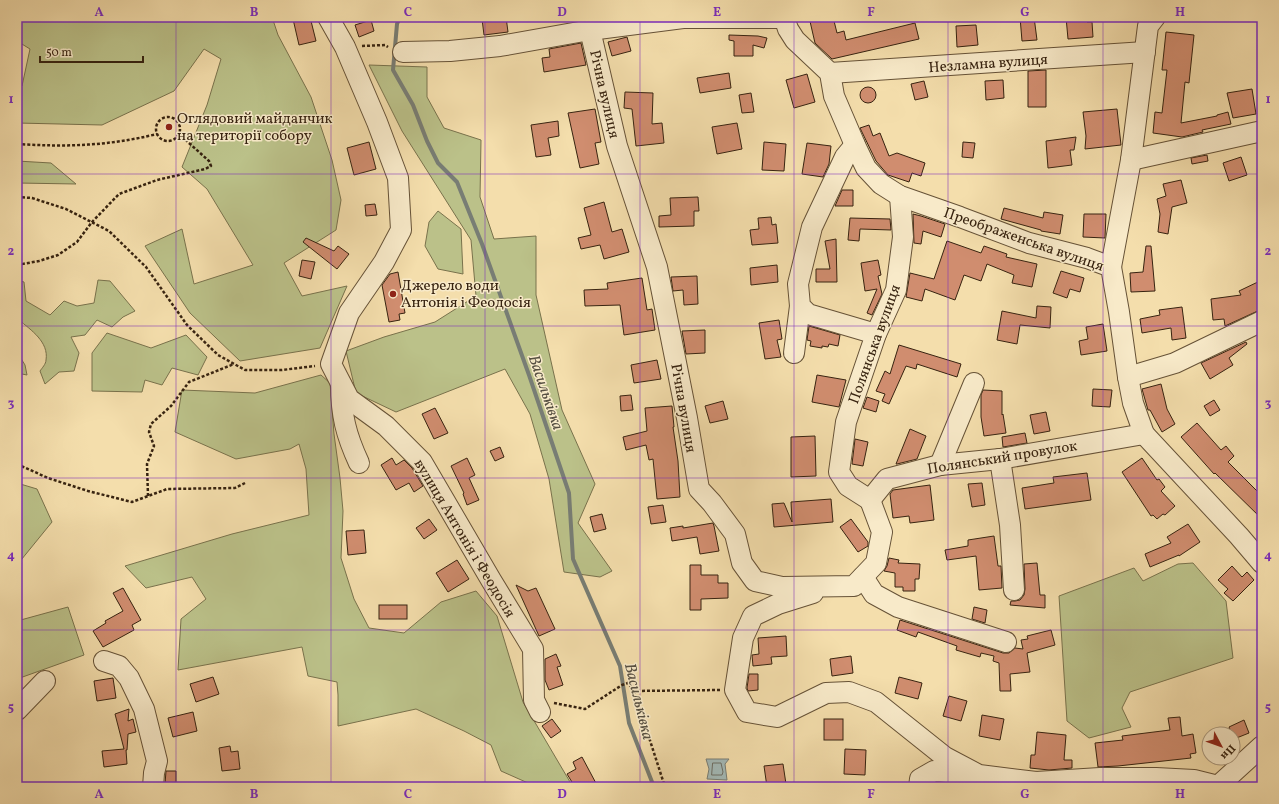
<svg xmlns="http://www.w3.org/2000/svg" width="1279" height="804" viewBox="0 0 1279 804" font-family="Vollkorn,serif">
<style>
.green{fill:#bbc189;stroke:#79724c}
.water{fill:#a3b9b7;stroke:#787d74}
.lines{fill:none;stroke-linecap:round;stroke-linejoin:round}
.shore{stroke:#6d6e64;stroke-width:1}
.stream{stroke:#787d74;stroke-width:4}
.building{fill:#d08d6f;stroke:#372310}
.minor-casing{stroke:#665237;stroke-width:22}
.path{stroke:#372310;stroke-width:2.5;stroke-dasharray:3 2;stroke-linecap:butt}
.minor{stroke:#f8eac9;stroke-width:20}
.grid{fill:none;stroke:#7b2cbf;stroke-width:1;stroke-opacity:0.55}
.poi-dot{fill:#8f2418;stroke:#f8eac9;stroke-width:1.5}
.labels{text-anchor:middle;stroke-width:3;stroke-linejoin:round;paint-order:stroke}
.street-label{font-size:15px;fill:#372310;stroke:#f8eac9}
.poi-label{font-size:15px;fill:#372310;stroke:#f8eac9;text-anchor:start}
.water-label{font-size:16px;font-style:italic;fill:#575042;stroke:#f8eac9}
.neatline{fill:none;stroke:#7b2cbf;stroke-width:1.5}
.grid-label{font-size:13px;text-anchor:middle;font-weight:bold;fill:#7b2cbf}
</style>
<rect width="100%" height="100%" fill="#f4deac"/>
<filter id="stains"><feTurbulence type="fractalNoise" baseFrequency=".005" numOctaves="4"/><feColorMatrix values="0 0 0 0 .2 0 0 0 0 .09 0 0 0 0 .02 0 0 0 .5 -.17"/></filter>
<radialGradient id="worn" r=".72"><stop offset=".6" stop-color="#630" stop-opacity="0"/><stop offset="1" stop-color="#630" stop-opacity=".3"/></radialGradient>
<g class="green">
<path d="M17,17H272L278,35L311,97L332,160L341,200L336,230L284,263L302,296L347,286L320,348L240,361L190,313L145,246L182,229L194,284L253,265L207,189L182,167L207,105L221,59L204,49L174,91L102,125L17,123V87L22,86L30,49L17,41Z"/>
<path d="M369,65L427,67V97L444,128L481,140L480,197L494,239L536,236V295L562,410L595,484L578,523L612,571L600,577L564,572L549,479L530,414L505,369L396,412L356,393L346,351L384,337L435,322L476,296L471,240L402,131Z"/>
<path d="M17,161L51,163L76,184L17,183Z"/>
<path d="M438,211L461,229L463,274L438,269L425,246L429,222Z"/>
<path d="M17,280L24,282L26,301L50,315L64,301L77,306L94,303L98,280L110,281L135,311L123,317L112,327L97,320L85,335L71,337L79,353L74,371L59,372L45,384L40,371C42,368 46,364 46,360C49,342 31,330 19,320L17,321Z"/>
<path d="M107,333L151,348L186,335L207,357L198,375L172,368L162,385L145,380L142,392L92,391V353Z"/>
<path d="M17,352L25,365L27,375L17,373Z"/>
<path d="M321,375L330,383L334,434L340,478L343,511L341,558L354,599L369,628L404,633L441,602L476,591L497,616L523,702L573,787H537L501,771L491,745L464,731L416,709L338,726V695L337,682L308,676L302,647L178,670L181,619L206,599L192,577L146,588L125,566L232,534L309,515L306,469L299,444L290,449L236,459L175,432L182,390L255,393Z"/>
<path d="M17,483L37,489L52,522L17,565Z"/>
<path d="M1193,563L1226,601L1233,658L1130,692L1122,708L1131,727L1089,738L1067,721L1059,596L1134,568L1143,581L1178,564Z"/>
<path d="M68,607L84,655L17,679V621Z"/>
</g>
<path class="water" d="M706,759H729L725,764L727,780L707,779L709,769Z"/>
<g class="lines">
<path class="shore" d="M713,763H721L723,772L722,775H712Z"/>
<path class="stream" d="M400,17L397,24L393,70L413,105L427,141L438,163L457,182L482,244L529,375L569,493L573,559L620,666L629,723L654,787"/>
</g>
<g class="building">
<path d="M301,17H310L316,41L299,45L293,19Z"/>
<path d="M500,17H506L508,32L484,35L482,19Z"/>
<path d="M809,17H833L837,33L844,31L846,40L915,23L919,39L832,59L815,43Z"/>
<path d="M1020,17H1034L1037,40L1022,41Z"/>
<path d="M1066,17H1086L1087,22H1092L1093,37L1068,39Z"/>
<path d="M371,20L374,31L359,37L355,25Z"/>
<path d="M976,25L978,45L957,47L956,26Z"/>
<path d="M1166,32L1194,35L1189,83L1185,82L1181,123L1217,116V115L1228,112L1231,124L1202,130L1203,132L1182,137L1153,133L1155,112L1162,113L1167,70H1162Z"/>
<path d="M729,35L758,36L767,38L764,48L753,45V56H734V41L729,40Z"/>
<path d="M627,37L631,51L612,56L608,42Z"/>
<path d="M581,43L586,65L544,72L542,58L550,57L549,49Z"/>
<path d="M1046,70V107H1028V71Z"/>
<path d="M729,73L731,88L700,93L697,78Z"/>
<path d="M807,74L815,102L794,108L786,80Z"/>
<path d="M1003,80L1004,98L986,100L985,81Z"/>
<path d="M924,81L928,97L915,100L911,84Z"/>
<circle cx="868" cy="95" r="8"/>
<path d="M1252,89L1256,114L1233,118L1227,93Z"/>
<path d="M625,92L653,93L652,124L662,123L664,143L636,146L632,109L624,108Z"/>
<path d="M751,93L754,112L742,113L739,95Z"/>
<path d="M595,109L601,142L595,143L599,164L580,168L568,113Z"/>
<path d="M1117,109L1121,145L1085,149L1086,136L1083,112Z"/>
<path d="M558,121L559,136L548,138L551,155L536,157L531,125Z"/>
<path d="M737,123L742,149L717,154L712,127Z"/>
<path d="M869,125L873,136L880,133L889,156L897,153L925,163L921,176L912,173L909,182L888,175L876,161L860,128Z"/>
<path d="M1076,137L1074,150H1070L1072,165L1048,168L1046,141Z"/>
<path d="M369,142L376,169L354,175L347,148Z"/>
<path d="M764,142L786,144L784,171L762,170Z"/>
<path d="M963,142L975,143L973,158L962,157Z"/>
<path d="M807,143L831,146L829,164L823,177L802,174Z"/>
<path d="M1207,155L1208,161L1192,164L1191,158Z"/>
<path d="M1241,157L1247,175L1229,181L1223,163Z"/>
<path d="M1181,180L1187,203L1172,207L1168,234L1158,232L1160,214L1157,199L1166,196L1163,184Z"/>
<path d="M842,190H853V206H835Z"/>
<path d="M698,197L699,211H694V226L659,227V216L671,215L670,198Z"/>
<path d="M604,202L612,232L622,229L629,252L604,259L600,245L581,249L578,238L591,235L584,208Z"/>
<path d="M375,204L377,215L366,216L365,205Z"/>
<path d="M1004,208L1043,218L1044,212L1063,215L1060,234L1041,231V230L1001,219Z"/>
<path d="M913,214L921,216L945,224L941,237L923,231L921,244L914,243Z"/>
<path d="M1084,214H1106L1105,238L1083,237Z"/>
<path d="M771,217L772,225L776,224L778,243L752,245L750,230L759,229L758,218Z"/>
<path d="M850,218L890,219L891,230L860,229L859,241L848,240Z"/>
<path d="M306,238L334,251L338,246L349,254L337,269L303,242Z"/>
<path d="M836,239L837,282H816V269H830L825,241Z"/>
<path d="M947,241L981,253L984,246L1007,254L1006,257L1037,264L1032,287L1012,283L1014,275L987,264L981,281L964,275L955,300L925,289L922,301L906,297L910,273L934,279Z"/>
<path d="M1146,246H1151L1155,291L1131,292L1130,273L1143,272Z"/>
<path d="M302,260L315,262L311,279L299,276Z"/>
<path d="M878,260L881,275L878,276L882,294L872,315L867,313L877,289L865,291L861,263Z"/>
<path d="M777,265L778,282L751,285L750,268Z"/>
<path d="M1061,271L1084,278L1080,292L1070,289L1067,298L1053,293Z"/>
<path d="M398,272L405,313L399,314L400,320L389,322L382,285L390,274Z"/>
<path d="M697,276L698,304L684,305L683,290L673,291L671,277Z"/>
<path d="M642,278L647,310L652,309L655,330L624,335L620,305L585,306L584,290L608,289L607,283Z"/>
<path d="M1262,280V309L1225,326L1224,319L1213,320L1211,299L1241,295L1239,291Z"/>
<path d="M1037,306L1051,307L1050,328L1020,325L1017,344L997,340L1002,311L1036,318Z"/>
<path d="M1182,307L1186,338L1172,340L1171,328L1142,333L1140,319L1160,315L1159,310Z"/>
<path d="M779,320L782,339L777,340L781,357L765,359L759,323Z"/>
<path d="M1103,324L1107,351L1081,355L1079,341L1088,339L1086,327Z"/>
<path d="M809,326L840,335L838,346L829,344L828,347L822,346V348L810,346L811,341L807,340Z"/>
<path d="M705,330V353L686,354L682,331Z"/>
<path d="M1246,342L1247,344L1229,358L1233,365L1210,379L1201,363Z"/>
<path d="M899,345L961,364L957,377L917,364L916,369L906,366L889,404L882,401L885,394L876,391L885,371L890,374Z"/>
<path d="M657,360L661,379L634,383L631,365Z"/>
<path d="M817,375L846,380L839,407L812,402Z"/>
<path d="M1161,384L1167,409L1175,424L1162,432L1150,410H1148L1142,389Z"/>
<path d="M1093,389L1112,390L1110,407L1092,406Z"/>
<path d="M983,390L1002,391V415L1003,414L1006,433L984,436L981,417V395Z"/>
<path d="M631,395L633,410L621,411L620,396Z"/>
<path d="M867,397L879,401L876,412L863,408Z"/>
<path d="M1214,400L1220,410L1210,416L1204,406Z"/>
<path d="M723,401L728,419L710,423L705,406Z"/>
<path d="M672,406L674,427H673L678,461L680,497L657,499L653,459L649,460L646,445L626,450L623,437L647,431L645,408Z"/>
<path d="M435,408L448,433L434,439L422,414Z"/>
<path d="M1046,412L1050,431L1034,434L1030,415Z"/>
<path d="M1197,423L1221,450L1226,446L1234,456L1228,462L1262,496V519L1215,473L1214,474L1181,437Z"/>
<path d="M910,429L926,436L917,459L897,464H896Z"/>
<path d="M1025,433L1027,443L1003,447L1002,437Z"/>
<path d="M815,436L816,476L791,477V437Z"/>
<path d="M855,439L868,442L863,466L852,464Z"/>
<path d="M500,447L504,457L495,461L490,451Z"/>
<path d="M392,458L396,465L404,460L412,468L423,486L414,492L409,483L396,490L381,465Z"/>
<path d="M467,458L475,475L469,478L479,500L467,505L463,494L464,493L451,466Z"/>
<path d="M1142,458L1157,480L1159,479L1165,487L1161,491L1175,506L1165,515L1163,514L1157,519L1153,515L1151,516L1122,472Z"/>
<path d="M1087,473L1091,500L1025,509L1022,488L1054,483L1053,477Z"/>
<path d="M982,483L985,505L972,507L968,484Z"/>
<path d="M930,485L934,520L910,523L909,516L893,518L890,494L893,490Z"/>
<path d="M831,499L833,522L774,527L772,504L784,503L792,522L791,502Z"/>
<path d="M663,505L666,522L651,524L648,507Z"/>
<path d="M602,514L606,529L594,532L590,517Z"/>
<path d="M429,519L437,530L424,539L416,528Z"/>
<path d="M851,519L868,542V546L858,552L840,527Z"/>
<path d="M713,523L714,526L719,551L700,554L697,537L672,541L670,528L683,526V528Z"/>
<path d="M1188,524L1200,542L1179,556V555L1150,567L1145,554L1171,543L1167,537Z"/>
<path d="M364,530L366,553L348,555L346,531Z"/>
<path d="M994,536L998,566H1001L1002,588L979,590L976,556L947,560L945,550L968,546V540Z"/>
<path d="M889,558L899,560L898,563L920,564L919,579H915V591H903V587H895V573L884,571L887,566Z"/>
<path d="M457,560L469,579L448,592L436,573Z"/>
<path d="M1037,563L1040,595H1045V608L1010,605L1011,601H1015L1020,600L1024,595L1025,589L1024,564Z"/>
<path d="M690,565H701V575H718V583H728V598L701,599V610H690Z"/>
<path d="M1232,566L1242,577L1247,572L1254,580L1233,601L1224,593L1228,589L1218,580Z"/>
<path d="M516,585L528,591L536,588L555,629L539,636Z"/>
<path d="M123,588L141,620L132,625L134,630L103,647L93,631L106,623L105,621L123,611L113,593Z"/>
<rect x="379" y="605" width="28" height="14"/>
<path d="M974,607L987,610L985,623L972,619Z"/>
<path d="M900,620L1003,653H1009L1015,648L1023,649L1021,640L1028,639L1027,636L1051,630L1055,645L1027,653L1030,672L1010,674L1011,691H1000L999,663L993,661L994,656L981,653L980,657L956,650L957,646L918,632L916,637L897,630Z"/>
<path d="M786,636L787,656L771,657L772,664L753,666L752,655L759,654L758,638Z"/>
<path d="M556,654L561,666L557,667L563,685L549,690L545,680V659Z"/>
<path d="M851,656L853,673L832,676L830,659Z"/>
<path d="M749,674H758V690L748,691L747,688Z"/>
<path d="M213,677L219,694L196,702L190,684Z"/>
<path d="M899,677L922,683L918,699L895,693Z"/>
<path d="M113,678L116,698L97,701L94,681Z"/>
<path d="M949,696L967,701L961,721L943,716Z"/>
<path d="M129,709L128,721L133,719L136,732L128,734L127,750H126L127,764L104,767L102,751L124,749L115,714Z"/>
<path d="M193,712L197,731L173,737L168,718Z"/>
<path d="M982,715L1004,719L1000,740L979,736Z"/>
<path d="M1180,717L1182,736L1193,734L1196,753L1190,754L1191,758L1118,766L1098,767L1095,743L1123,740L1122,736L1170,730L1168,718Z"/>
<path d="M552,719L561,731L551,738L542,726Z"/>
<rect x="824" y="719" width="19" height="21"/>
<path d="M1244,720L1249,733L1234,739L1229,727Z"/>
<path d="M1037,732L1066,735L1064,760H1072V768L1049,770L1030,768L1031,755H1035Z"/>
<path d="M230,746L231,752L238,751L240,769L222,771L219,748Z"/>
<path d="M845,749L866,750L865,775L844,774Z"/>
<path d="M582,757L598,787H575L567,774L576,769L573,762Z"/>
<path d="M783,764L786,784L767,787L764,766Z"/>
<path d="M166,771H176V784H165Z"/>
</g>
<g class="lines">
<defs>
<g id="minor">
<path d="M328,17L345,47L377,122L398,178L401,230L384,262L349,313L331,364L349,399L386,426L422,462L491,580L533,649L534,700L540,712"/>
<path d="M784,17L788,29L795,40L830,73L834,96L855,145L866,168L881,184L900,196L960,217L1029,243L1087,258L1111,267L1119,312L1128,377L1133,403L1144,434L1239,536L1262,563"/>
<path d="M590,30L617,146L657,267L687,418L699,489L712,503L735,534L742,563L755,581L782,587L854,586L876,563L882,532L870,500"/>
<path d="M403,52L450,51L500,46L590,30L683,18H784"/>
<path d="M830,73L1145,52"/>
<path d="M855,145L845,157L812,227L798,284L800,306L808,314L876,334"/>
<path d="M1131,160L1262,131"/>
<path d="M1111,267L1131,160L1148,26L1155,17"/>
<path d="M794,353L800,306"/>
<path d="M1128,377L1175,363L1262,321"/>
<path d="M341,384C341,415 346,435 359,463"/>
<path d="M1000,459L1010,525L1014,590"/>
<path d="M940,465L974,383"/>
<path d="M870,500L848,486L839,472L846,422L876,334L896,290L903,237L900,196"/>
<path d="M870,500L887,479L940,465L1000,459L1144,434"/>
<path d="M863,577L874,594L898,607L1006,642"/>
<path d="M813,593L778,604L753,616L743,638L735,690L747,712L777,717L826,693L849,692L876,702L945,757L979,775L1036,782L1100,778H1156L1194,780L1218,786"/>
<path d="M104,661L119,666L129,678L144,709L157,761L154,773L153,787"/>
<path d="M17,710L45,681"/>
<path d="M919,787L920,779L934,771L971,774"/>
<path d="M1217,787L1262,746"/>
</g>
</defs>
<use href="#minor" class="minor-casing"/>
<g class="path">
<path d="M362,46L385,45L388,47"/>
<circle cx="168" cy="129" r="12"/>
<path d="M17,144C67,147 108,146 157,134"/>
<path d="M17,197L32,198L66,209L109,231L146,267L187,325L218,355L245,370H282L315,366"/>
<path d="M17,265L39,261L58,255L77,242L92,222L119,194L157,180L205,169L211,166L209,161L179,134"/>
<path d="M17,464L48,478L88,491L132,502L167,489L235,488L245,483"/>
<path d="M148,496L147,464L154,446L149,432L151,424L171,406L189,382L234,364"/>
<path d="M634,691L665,787"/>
<path d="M554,703L585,709L622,685L628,683L634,691L720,690"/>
</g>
<use href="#minor" class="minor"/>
</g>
<path class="grid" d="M176,17V787M331,17V787M485,17V787M640,17V787M794,17V787M948,17V787M1103,17V787M17,174H1262M17,326H1262M17,478H1262M17,630H1262"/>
<g class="poi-dot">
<circle cx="169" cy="127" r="4"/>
<circle cx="393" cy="294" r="4"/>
</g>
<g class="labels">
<g class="street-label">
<text transform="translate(988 63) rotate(-4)" y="5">Незламна вулиця</text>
<text transform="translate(605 94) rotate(77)" y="5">Річна вулиця</text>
<text transform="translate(1024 239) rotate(19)" y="5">Преображенська вулиця</text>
<text transform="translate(874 344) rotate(-70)" y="5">Полянська вулиця</text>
<text transform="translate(684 408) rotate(80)" y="5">Річна вулиця</text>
<text transform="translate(1002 457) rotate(-9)" y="5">Полянський провулок</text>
<text transform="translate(465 538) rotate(59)" y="5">вулиця Антонія і Феодосія</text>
</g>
<g class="poi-label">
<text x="177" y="123">Оглядовий майданчик<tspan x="177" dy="17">на території собору</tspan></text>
<text x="401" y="290">Джерело води<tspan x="401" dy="17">Антонія і Феодосія</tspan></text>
</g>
<g class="water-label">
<text transform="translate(547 392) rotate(71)" y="6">Васильківка</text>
<text transform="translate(640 701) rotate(76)" y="6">Васильківка</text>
</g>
</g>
<rect width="1279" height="804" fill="none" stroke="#f4deac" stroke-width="44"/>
<g transform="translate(1221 746) rotate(131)"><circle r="19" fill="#f8eac9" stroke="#ab9a7f"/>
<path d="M0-3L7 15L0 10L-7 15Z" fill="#8f2418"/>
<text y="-6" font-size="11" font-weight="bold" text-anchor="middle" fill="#372310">Пн</text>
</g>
<path d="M40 56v6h103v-6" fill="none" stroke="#372310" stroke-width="2"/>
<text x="46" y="56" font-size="12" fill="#372310" stroke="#f8eac9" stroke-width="3" paint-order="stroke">50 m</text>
<rect x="22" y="22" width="1235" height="760" class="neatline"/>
<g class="grid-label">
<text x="99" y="16">A</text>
<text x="254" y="16">B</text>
<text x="408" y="16">C</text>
<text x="562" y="16">D</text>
<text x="717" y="16">E</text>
<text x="871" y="16">F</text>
<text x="1025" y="16">G</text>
<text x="1180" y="16">H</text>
<text x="11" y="103">1</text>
<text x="1268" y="103">1</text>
<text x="11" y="255">2</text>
<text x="1268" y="255">2</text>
<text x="11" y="407">3</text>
<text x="1268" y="407">3</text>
<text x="11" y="559">4</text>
<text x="1268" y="559">4</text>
<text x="11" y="711">5</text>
<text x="1268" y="711">5</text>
<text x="99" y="798">A</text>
<text x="254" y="798">B</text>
<text x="408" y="798">C</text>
<text x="562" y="798">D</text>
<text x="717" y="798">E</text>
<text x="871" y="798">F</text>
<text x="1025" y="798">G</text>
<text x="1180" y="798">H</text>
</g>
<rect width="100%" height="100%" filter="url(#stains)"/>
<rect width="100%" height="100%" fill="url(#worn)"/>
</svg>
